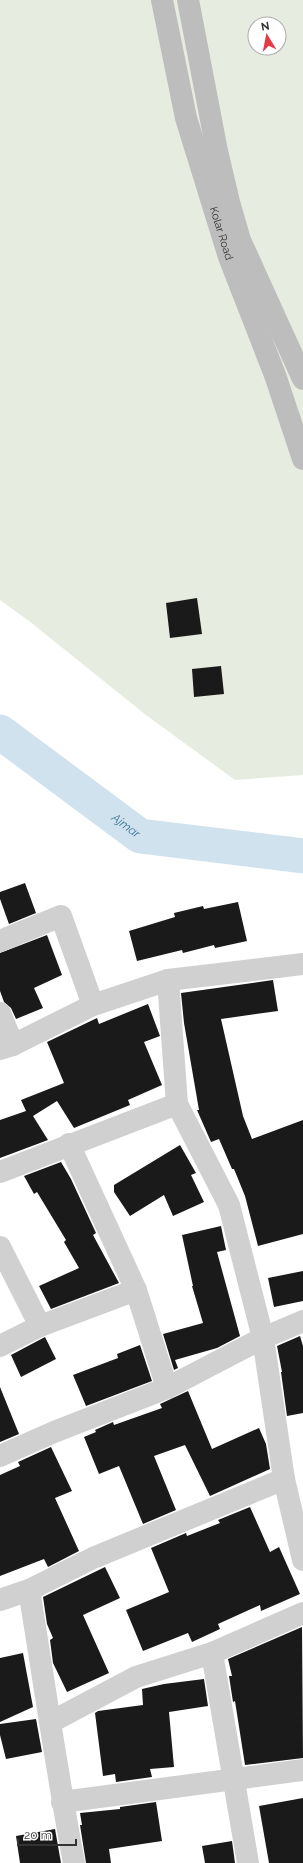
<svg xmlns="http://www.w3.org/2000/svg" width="303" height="1863" viewBox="0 0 303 1863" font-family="Raleway,sans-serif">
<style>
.green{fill:#e6ecdf;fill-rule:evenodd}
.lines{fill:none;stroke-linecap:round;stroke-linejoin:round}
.river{stroke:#cfe2ee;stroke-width:35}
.building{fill:#1a1a1a}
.street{stroke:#d0d0d0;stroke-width:22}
.secondary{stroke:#bdbdbd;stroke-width:22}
.labels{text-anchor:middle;stroke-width:4;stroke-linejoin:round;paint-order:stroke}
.street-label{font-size:11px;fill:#333;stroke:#fff}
.water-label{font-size:12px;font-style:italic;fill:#3f7597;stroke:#fff}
</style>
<rect width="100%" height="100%" fill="#fff"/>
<path class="green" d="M0,0H303V775L235,780L146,715L29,621L0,600ZM255,24H279V48H255Z"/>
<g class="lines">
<path class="river" id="s1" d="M0,732L140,836L303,856"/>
</g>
<g class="building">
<path d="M197,598L202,634L170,638L166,603Z"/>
<path d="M221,666L224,694L194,697L192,669Z"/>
<path d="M25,883L36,913L9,924L0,899V892Z"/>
<path d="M238,902L247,941L215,948L214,945L183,953L182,950L137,961L129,931L175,917L174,913L203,906L204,909Z"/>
<path d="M47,935L62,975L34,988L43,1008L16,1019L11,1008L4,1002L0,991V953Z"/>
<path d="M273,980L278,1011L221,1019L243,1116L252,1139L303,1120V1234L258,1246L245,1196L234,1169H232L219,1139L211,1142L197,1110H199L184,1023L181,993Z"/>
<path d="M148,1004L160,1036L144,1042L162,1085L128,1100L130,1105L74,1128L57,1101L33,1116L48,1140L0,1158V1120L26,1111L21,1100L64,1083L47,1042L97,1018L99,1024Z"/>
<path d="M180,1145L196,1173L191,1175L204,1202L173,1216L164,1195L130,1216L114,1192V1185Z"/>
<path d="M61,1162L71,1179L96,1233L93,1235L119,1283L51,1309L39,1286L79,1268L64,1242L66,1240L37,1192L34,1194L24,1176Z"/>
<path d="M221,1226L226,1250L217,1252L240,1336L217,1348L175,1360L178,1368L174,1370L163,1334L203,1323L192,1286H193L182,1235Z"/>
<path d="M303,1271V1301L274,1307L268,1278Z"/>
<path d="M300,1336L303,1346V1413L287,1416L281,1372H282L277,1346Z"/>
<path d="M45,1337L56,1359L21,1377L11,1355Z"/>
<path d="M140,1345L152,1381L86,1406L73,1375L118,1358L117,1354Z"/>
<path d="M0,1387L19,1434L0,1442Z"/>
<path d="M188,1391L212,1449L259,1428L266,1444L270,1469L210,1496L185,1445L154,1456L176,1510L143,1524L119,1466L99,1474L84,1437L96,1432L95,1430L113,1422L114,1425L162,1408L160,1404Z"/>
<path d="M51,1447L72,1491L55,1498L79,1551L48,1567L44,1559L0,1576V1475L20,1466L18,1462Z"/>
<path d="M250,1507L270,1552L279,1547L300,1594L261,1611L260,1605L218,1624L220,1629L192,1642L188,1633L143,1651L126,1610L169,1592L151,1548L186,1533L187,1536L220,1523L218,1520Z"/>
<path d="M105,1567L120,1598L83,1615L109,1673L67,1692L53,1663L50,1640L53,1638L47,1624L43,1597Z"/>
<path d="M302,1627L303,1758L245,1765L235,1701L233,1702L229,1676H232L228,1659Z"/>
<path d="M23,1653L33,1707L0,1722V1658Z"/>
<path d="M204,1679L208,1706L169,1712L174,1767L150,1769L152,1777L116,1782L115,1774L103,1776L95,1713L98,1711L143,1705L142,1689L164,1684Z"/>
<path d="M36,1719L42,1752L6,1759L0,1735V1724Z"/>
<path d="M303,1798V1863H269L259,1806Z"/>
<path d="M156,1802L162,1841L109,1849L111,1863H86L80,1825H82L80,1813L120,1809V1807Z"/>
<path d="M55,1829L61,1863H20L16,1836Z"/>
<path d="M232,1841L235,1863H205L202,1846Z"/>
</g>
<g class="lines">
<g class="street">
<path d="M0,941L61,916L93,1005"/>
<path d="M168,980L177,1104L229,1205L263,1338L284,1479L303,1560"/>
<path d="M0,1013L13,1045"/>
<path d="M0,1049L13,1045L93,1005L168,980L303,964"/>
<path d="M69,1144L136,1290L167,1388"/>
<path d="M0,1172L177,1104"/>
<path d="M0,1247L40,1326"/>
<path d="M0,1346L40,1326L136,1290"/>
<path d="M0,1456L54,1432L167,1388L263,1338L303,1321"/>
<path d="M29,1590C44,1681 57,1773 74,1863"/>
<path d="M0,1600L29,1590L93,1558L284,1479"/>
<path d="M212,1653L248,1863"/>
<path d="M51,1722L136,1677L212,1653L303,1613"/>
<path d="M62,1802L303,1770"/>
</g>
<g class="secondary">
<path id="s2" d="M162,0L186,118L229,257L275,375L303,459"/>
<path d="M188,0L217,151L229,202L240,240L303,379"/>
</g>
</g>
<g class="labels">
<g class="street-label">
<text dy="4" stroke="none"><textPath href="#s2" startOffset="241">Kolar Road</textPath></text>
</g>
<g class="water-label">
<text dy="4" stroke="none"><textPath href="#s1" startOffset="157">Ajmar</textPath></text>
</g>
</g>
<g transform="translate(267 36) rotate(350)"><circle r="19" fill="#ffffff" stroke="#adadad"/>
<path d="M0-3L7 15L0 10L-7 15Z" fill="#e63946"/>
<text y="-6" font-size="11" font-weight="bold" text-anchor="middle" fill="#333333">N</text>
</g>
<path d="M18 1839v6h58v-6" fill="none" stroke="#333333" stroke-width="2"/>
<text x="24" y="1839" font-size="12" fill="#333333" stroke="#ffffff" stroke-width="3" paint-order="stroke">20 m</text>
</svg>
